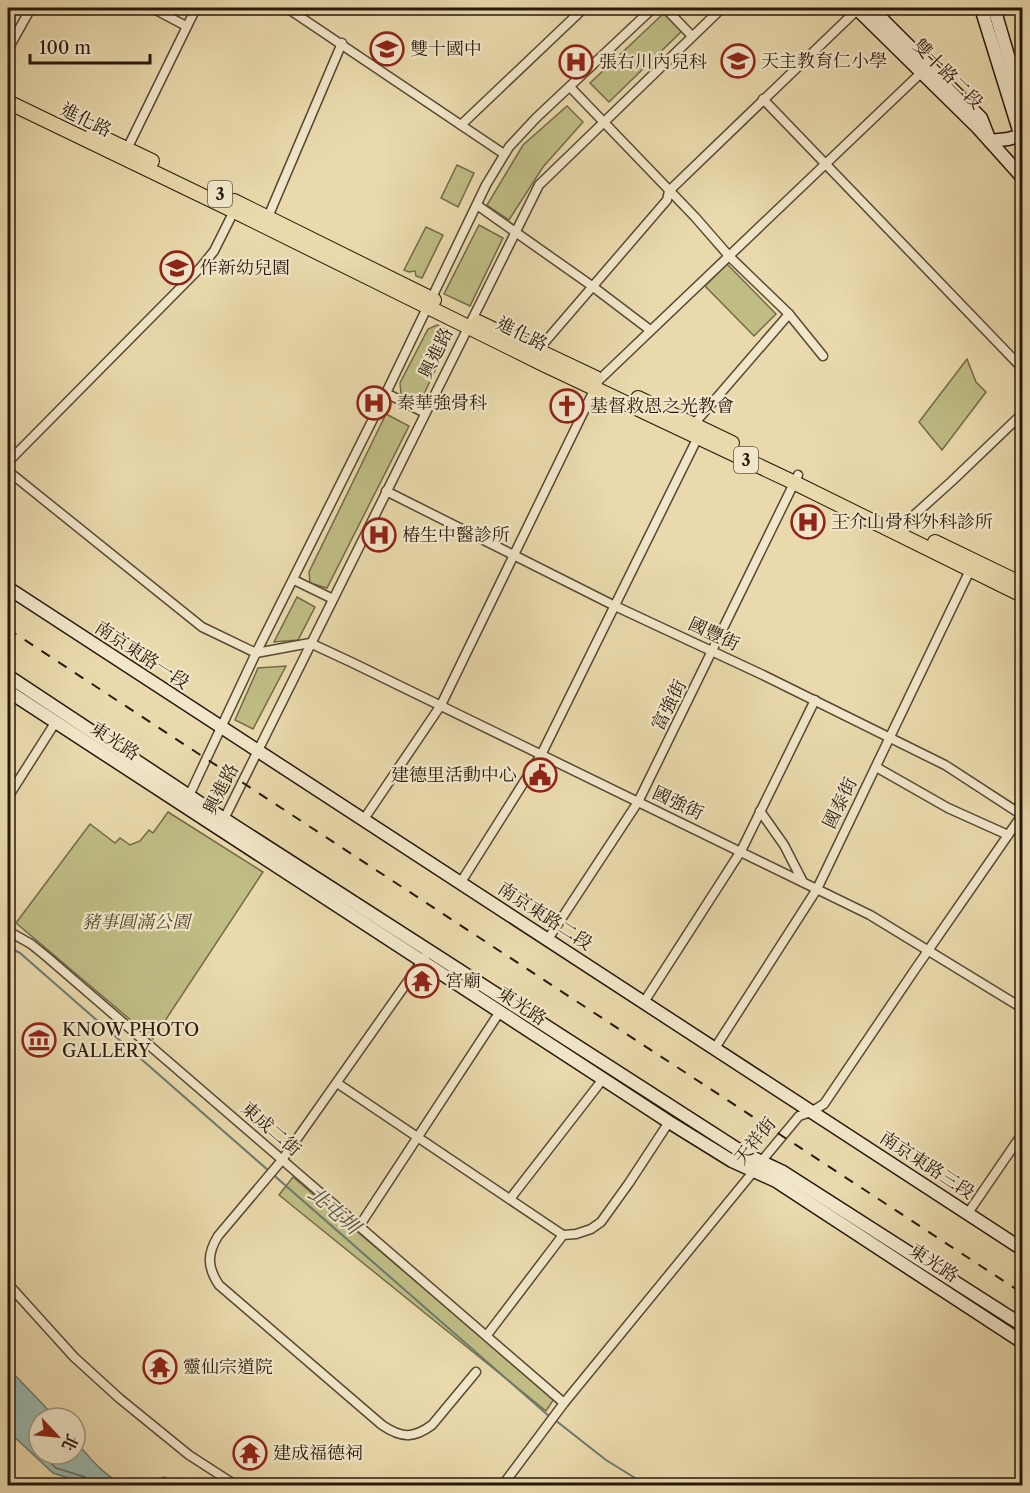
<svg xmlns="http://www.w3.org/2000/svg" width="1030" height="1493" viewBox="0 0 1030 1493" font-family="'Libre Caslon Text','Noto Serif TC',serif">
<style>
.green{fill:#bfbc84;stroke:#736a48;stroke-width:1.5}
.water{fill:#99b9b0;stroke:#6b796e;stroke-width:1.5}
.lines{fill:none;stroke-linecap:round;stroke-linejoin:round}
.shore{stroke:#60685e;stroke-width:1.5}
.stream{stroke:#6b796e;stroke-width:2}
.street-casing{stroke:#584833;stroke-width:11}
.secondary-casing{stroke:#27180b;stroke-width:15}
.primary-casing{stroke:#27180b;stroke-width:16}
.street{stroke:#f1e6c9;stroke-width:8}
.secondary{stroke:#f1e6c9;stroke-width:12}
.primary{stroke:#e9d9ac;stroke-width:14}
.rail{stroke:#27180b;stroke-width:2;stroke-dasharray:10 10;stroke-linecap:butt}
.labels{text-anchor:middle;stroke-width:4.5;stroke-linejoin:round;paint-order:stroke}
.shield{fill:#f1e6c9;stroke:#645644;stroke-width:1.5}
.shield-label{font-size:16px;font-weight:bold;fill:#27180b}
.poi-label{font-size:18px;fill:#27180b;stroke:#f1e6c9;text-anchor:start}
.street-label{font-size:18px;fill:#27180b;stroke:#f1e6c9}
.park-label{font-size:18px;font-style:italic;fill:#55492f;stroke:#f1e6c9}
.water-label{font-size:20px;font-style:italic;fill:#4f5045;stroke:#f1e6c9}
</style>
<rect width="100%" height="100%" fill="#e9d9ac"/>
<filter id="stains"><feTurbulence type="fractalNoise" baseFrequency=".00333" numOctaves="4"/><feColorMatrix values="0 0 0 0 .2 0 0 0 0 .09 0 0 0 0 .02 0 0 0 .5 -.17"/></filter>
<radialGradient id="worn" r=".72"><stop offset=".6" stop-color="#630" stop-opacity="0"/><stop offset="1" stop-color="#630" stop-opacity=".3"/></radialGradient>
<g class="green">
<path d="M665,12L682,31L609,102L590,83Z"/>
<path d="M567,106L583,122L543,167L509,220L487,205L523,145Z"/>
<path d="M457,165L474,173L458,207L441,198Z"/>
<path d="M479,225L503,238L470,306L444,294Z"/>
<path d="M426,227L443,235L422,278L416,276L415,271L409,272L404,270Z"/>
<path d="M727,264L776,314L754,336L705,286Z"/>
<path d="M437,325L448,331L450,338L425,392L419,401L401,394L400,383L428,329Z"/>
<path d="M967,359L976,382L986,392L942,450L919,422Z"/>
<path d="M386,414L409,426L327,588L310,583L309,572Z"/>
<path d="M297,597L315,607L298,640L274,642Z"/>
<path d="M286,666L253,729L235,720L258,668Z"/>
<path d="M168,812L263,872L153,1039L16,923L90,824L115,843L120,838L130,845L140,841L149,830L153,833Z"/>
<path d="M293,1177L554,1399L546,1411L279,1195Z"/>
</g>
<path class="water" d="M8,1368L56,1418H39V1454H75V1440C88,1456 110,1485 133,1485C143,1485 155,1479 165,1477L179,1485H86L81,1482L53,1473L8,1431Z"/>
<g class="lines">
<path class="shore" d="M41,1454L56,1468L85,1477L88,1480L89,1486"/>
<g class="stream">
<path d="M8,947L20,953L550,1417"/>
<path d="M555,1420L606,1460L648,1486"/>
</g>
<defs>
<g id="street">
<path d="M152,8L186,26"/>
<path d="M287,8L504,154"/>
<path d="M665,8L692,36"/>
<path d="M8,49L31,8"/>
<path d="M570,87L695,217L729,256L789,314L823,356"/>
<path d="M763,99L1022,368"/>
<path d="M461,125L584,8"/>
<path d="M127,149L196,8"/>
<path d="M477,205L592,286L650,330"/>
<path d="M268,217L342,43"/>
<path d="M538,350L667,200L669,191L859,8"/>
<path d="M386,393L425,413"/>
<path d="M694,424L789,314"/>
<path d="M8,462L201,267L214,251L235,209"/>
<path d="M8,471L202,627L256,653L310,643L353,663L870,915L1022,1008"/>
<path d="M386,491L615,606L763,675L945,765L1022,815"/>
<path d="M902,526L952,481L1022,414"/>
<path d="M294,580L333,599"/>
<path d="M876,767L948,808L1008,835"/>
<path d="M8,797L55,723"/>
<path d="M188,798L256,653L386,393L486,185L509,147L536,118L653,8"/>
<path d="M760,811L784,845L803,882"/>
<path d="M364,819L441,705L599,380L924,70"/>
<path d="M223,821L539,185L722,8"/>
<path d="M461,882L541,755L698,437"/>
<path d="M8,931L31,944L47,957L564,1403"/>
<path d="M548,939L638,802L798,475"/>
<path d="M425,957L282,1160L218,1236C207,1254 207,1267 219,1285L382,1425C401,1438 413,1439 432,1425L476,1372"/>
<path d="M644,1002L741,851L815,700"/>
<path d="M715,1048L817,889L972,566"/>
<path d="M337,1083L563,1235"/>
<path d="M760,1163L799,1116L811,1112L824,1104L916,968L1022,815"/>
<path d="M510,1199L603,1079"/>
<path d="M968,1213L1022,1134"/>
<path d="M360,1225L499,1013"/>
<path d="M8,1284L74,1357L119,1398L189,1455L237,1486"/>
<path d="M487,1335L563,1235L576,1234L591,1229L601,1222L629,1183L669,1122"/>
<path d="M502,1486L564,1403L753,1172"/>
</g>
<g id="secondary">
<path d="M856,8L978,128L1022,177"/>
<path d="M871,8L981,118L990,141L1008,139L1022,135"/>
<path d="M981,8L1022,140"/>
<path d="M994,8L1022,103"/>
<path d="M8,588L1022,1249"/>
<path d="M8,676L224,819L745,1154L783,1172L1022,1325"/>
<path d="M8,691L669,1122L732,1161L776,1181L1022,1342"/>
</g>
<g id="primary">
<path d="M8,102L234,211L543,364L795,483L1022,595"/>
<path d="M93,133L152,161"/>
<path d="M234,201L434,300"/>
<path d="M478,322L596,378"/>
<path d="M638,398L732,443"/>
<path d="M935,542L1022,584"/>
</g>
</defs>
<use href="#street" class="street-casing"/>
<use href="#secondary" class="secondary-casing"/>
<use href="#primary" class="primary-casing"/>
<use href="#street" class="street"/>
<use href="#secondary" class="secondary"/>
<use href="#primary" class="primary"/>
<path class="rail" d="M8,629L1022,1293"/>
</g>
<defs>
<symbol id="school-ring" viewBox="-11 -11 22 22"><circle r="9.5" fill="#f1e6c9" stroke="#8f2418" stroke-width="1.5"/><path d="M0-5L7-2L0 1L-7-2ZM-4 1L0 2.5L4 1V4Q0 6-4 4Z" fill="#8f2418"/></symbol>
<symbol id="hospital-ring" viewBox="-11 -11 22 22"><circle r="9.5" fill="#f1e6c9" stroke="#8f2418" stroke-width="1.5"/><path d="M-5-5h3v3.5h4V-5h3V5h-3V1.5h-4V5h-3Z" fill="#8f2418"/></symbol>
<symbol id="church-ring" viewBox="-11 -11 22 22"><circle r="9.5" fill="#f1e6c9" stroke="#8f2418" stroke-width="1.5"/><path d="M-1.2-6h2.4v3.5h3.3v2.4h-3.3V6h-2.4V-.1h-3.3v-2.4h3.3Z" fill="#8f2418"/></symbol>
<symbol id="civic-ring" viewBox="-11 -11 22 22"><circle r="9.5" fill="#f1e6c9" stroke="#8f2418" stroke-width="1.5"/><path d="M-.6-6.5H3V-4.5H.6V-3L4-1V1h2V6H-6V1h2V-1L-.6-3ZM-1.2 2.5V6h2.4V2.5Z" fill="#8f2418"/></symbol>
<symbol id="temple-ring" viewBox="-11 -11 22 22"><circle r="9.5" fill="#f1e6c9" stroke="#8f2418" stroke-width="1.5"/><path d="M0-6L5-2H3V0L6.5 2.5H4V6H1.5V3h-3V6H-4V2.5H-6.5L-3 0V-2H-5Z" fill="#8f2418"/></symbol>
<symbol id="museum-ring" viewBox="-11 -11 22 22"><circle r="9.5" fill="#f1e6c9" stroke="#8f2418" stroke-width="1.5"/><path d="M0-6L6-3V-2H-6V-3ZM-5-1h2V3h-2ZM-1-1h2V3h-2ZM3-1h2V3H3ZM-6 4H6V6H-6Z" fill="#8f2418"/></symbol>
</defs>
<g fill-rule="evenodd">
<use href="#school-ring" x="368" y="30" width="38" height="38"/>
<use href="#school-ring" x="719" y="42" width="38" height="38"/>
<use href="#hospital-ring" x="557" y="43" width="38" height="38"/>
<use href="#school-ring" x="158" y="249" width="38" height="38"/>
<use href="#hospital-ring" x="355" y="384" width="38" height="38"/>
<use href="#church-ring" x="548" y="387" width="38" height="38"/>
<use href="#hospital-ring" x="789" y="503" width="38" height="38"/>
<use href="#hospital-ring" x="360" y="516" width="38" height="38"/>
<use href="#civic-ring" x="521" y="756" width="38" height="38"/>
<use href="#temple-ring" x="403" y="962" width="38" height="38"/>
<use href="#museum-ring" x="20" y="1021" width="38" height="38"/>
<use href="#temple-ring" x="141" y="1348" width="38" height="38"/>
<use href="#temple-ring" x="231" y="1434" width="38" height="38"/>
</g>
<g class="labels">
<g class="shield">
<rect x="208" y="181" width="24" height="26" rx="4.5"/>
<rect x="734" y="447" width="24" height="26" rx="4.5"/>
</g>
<g class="shield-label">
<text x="220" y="200">3</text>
<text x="746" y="466">3</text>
</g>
<g class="poi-label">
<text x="410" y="55">雙十國中</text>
<text x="761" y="67">天主教育仁小學</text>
<text x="599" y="68">張右川內兒科</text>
<text x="200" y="274">作新幼兒園</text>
<text x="397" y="409">秦華強骨科</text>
<text x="590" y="412">基督救恩之光教會</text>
<text x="831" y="528">王介山骨科外科診所</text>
<text x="402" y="541">椿生中醫診所</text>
<text x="517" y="781" text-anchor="end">建德里活動中心</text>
<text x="445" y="987">宮廟</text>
<text x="62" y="1036">KNOW PHOTO<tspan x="62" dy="21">GALLERY</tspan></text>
<text x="183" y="1373">靈仙宗道院</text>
<text x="273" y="1459">建成福德祠</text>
</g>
<g class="street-label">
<text transform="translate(948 74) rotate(45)" y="6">雙十路二段</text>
<text transform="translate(86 120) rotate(26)" y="6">進化路</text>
<text transform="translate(522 334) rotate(26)" y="6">進化路</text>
<text transform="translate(436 353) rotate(-64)" y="6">興進路</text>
<text transform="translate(714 634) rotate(25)" y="6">國豐街</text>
<text transform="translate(142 655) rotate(33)" y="6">南京東路一段</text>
<text transform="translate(669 705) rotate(-63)" y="6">富強街</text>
<text transform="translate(115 741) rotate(33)" y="6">東光路</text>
<text transform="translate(221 789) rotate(-63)" y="6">興進路</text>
<text transform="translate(678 803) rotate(25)" y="6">國強街</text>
<text transform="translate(840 803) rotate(-64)" y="6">國泰街</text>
<text transform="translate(545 916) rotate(33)" y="6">南京東路二段</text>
<text transform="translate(522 1006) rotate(33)" y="6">東光路</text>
<text transform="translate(271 1129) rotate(41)" y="6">東成二街</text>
<text transform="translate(755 1141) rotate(-51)" y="6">天祥街</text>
<text transform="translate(927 1165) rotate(33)" y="6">南京東路三段</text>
<text transform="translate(934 1263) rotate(33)" y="6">東光路</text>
</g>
<g class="park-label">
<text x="136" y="928">豬事圓滿公園</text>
</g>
<g class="water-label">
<text transform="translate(334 1210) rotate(41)" y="7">北屯圳</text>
</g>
</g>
<rect width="1030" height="1493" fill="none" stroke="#e9d9ac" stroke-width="30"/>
<rect x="9" y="9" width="1012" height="1475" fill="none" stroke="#27180b" stroke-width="3"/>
<rect x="15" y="15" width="1000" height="1463" fill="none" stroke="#27180b" stroke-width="1.5"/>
<g transform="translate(57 1436) rotate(116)"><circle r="28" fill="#f1e6c9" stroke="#a0947d" stroke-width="1.5"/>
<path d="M0-4.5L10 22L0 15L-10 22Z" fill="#8f2418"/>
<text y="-9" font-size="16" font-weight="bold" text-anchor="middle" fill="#27180b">北</text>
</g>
<path d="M30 54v9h120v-9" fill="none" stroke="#27180b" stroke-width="3"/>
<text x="39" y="54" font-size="18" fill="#27180b" stroke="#f1e6c9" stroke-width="4.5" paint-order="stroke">100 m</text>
<rect width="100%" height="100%" filter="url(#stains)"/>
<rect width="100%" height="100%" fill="url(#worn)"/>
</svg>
